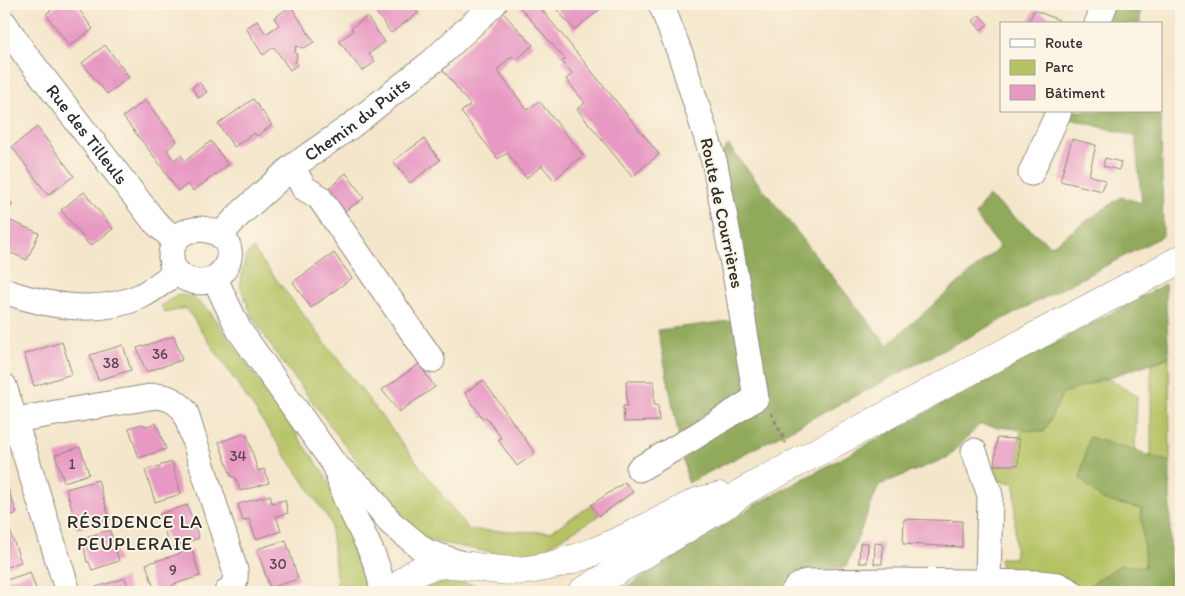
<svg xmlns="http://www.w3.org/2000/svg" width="1185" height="596" viewBox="0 0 1185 596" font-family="Itim,sans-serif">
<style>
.green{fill:#b5c365;stroke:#707748}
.forest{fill:#90a95a;stroke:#5e6a42}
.building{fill:#e798c3}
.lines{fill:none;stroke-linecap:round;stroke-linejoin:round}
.minor-casing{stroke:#90887b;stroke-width:27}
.major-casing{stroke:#90887b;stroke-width:29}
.path{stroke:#90887b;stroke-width:3;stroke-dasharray:4 4;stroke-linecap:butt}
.minor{stroke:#fff;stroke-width:25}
.major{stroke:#fff;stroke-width:28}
.labels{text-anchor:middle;stroke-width:4;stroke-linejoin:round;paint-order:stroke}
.number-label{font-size:15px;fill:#5a4651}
.street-label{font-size:18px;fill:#2b2b2b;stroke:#fcf5e5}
.neighbourhood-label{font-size:19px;letter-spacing:1px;fill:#2b2b2b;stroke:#fcf5e5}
</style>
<rect width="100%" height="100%" fill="#fcf5e5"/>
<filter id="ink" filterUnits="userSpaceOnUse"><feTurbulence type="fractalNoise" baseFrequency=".02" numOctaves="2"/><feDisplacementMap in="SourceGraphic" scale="10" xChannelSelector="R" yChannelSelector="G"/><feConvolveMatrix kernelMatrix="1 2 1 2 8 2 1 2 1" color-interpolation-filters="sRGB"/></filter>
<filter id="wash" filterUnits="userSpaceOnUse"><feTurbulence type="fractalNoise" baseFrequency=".0096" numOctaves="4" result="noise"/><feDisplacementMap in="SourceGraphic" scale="20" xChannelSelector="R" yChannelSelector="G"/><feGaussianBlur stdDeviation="1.12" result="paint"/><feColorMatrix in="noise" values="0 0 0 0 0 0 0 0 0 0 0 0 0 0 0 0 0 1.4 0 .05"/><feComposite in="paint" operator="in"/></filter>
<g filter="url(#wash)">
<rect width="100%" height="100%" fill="#f4e6cb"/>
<g class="green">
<path d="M253,249L469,530L550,532L591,505L599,516L553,543L547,551L503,555L423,539L396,513L275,352L252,316L240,285L246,255Z"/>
<path d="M178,295C194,295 198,301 210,312L323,472L355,534L372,592H338L330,521L186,308L165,313L161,305Z"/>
<path d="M1169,357L1170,462L1151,456V365Z"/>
<path d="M1107,378L1137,396L1135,451L1089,437L1103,500L1142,509L1145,568L1120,565L1083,590L1067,578L1006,572L1000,566V558H1015V483L998,481L994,465H1018L1019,439L1022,429L1044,432L1063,393Z"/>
<path d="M447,581L473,584L488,592H418L422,589Z"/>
</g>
<g class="forest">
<path d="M1113,7L1140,10V24H1107Z"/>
<path d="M1070,111H1158L1161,118L1163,236L688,483L658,330L754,318L721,155L728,145L887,345L1000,247L975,215L988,196L1051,246L1121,197L1142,203L1135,136L1067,118Z"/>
<path d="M1165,284L1169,357L1063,393L1044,432L979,425L949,457L879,485L846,567L793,572L780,592H619L755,505Z"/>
<path d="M1089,437L1170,462V592H1086L1083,590L1120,565L1145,567L1141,509L1103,500L1080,479Z"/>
</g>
<g id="blocks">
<g class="building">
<path d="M60,4H75L93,29L69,46L46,14Z"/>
<path d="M385,4H411L418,13L391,33L375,11Z"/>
<path d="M517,4H537L659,154L632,177L577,109L585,103L566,79L573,74L562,62L565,59Z"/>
<path d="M559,4H598L602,8L574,30L555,7Z"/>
<path d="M291,6L314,42L304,48L296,46L295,52L297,56L295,63L297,65L290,70L274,47L263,55L246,28L257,21L266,34L279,25L274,18Z"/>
<path d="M1034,10L1059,20L1057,24H1028Z"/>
<path d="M502,12L533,45L516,60L512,56L497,70L527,110L539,101L583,155L554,180L542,166L526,178L507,153L498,159L461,112L470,105L443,70Z"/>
<path d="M979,15L988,24L981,30L973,21Z"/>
<path d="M367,17L385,42L369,54L375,62L362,71L339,41L353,31L351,28Z"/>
<path d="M105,45L129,77L107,94L82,63Z"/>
<path d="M199,82L207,92L199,98L192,88Z"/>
<path d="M253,99L272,125L257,136L254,133L234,147L218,124Z"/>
<path d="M145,100L177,141L167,150L174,160L181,155L185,161L211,141L228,165L193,191L188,184L178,191L156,159L123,117Z"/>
<path d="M37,127L74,176L48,195L12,147Z"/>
<path d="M424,139L440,160L410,183L393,161Z"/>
<path d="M1072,139L1096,145L1089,175L1105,180L1102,191L1060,181Z"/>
<path d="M1105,158L1121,162L1119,170L1103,166Z"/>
<path d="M346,173L364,198L339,215L323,192L338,181L337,180Z"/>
<path d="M84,192L113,229L90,246L61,210Z"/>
<path d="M7,198L13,204L4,216V202Z"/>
<path d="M4,218L39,233L27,260L4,250Z"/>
<path d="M334,253L352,278L311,308L293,282Z"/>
<path d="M174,336L182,360L146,372L137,348Z"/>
<path d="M62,342L72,374L34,386L24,354Z"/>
<path d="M123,345L131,370L98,380L90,355Z"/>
<path d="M419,364L435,387L399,412L382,390Z"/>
<path d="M483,380L535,453L517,466L498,440L501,438L486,417L483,419L465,393Z"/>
<path d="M626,381H654V405H658L659,421L624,422L623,406H627Z"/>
<path d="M156,423L166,449L139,458L129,428L142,424L147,426Z"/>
<path d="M243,434L247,436L258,471L264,469L269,483L240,491L236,478L231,476L219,442Z"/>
<path d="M997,438L1019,439L1018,465H994Z"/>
<path d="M80,447L89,474L64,482L55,455Z"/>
<path d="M172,462L181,494L155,502L145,470L156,467L159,468L161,465Z"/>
<path d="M98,480L110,520L78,529L66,489Z"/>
<path d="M625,482L633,492L599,516L591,505Z"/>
<path d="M7,486L17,513L4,518V488Z"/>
<path d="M270,495L272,503L285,500L288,513L276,516L281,531L256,539L249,519L243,521L238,504Z"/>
<path d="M187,505L199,538L170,548L159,514Z"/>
<path d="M904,519L962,521V547L903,544Z"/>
<path d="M8,526L21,562L4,568V528Z"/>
<path d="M110,530L119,561L92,570L89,562H87L82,538Z"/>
<path d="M286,540L298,579L270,588L257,549Z"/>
<path d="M860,543H868L867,563H859Z"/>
<path d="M875,543L883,544L882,564H874Z"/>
<path d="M192,550L200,576L172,585L175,592H155L146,564Z"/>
<path d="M30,572L37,592H7L4,581Z"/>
<path d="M125,578L130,592H97L96,587Z"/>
</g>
</g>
</g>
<g filter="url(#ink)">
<use href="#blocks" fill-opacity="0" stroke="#90887b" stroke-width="1"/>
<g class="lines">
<defs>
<g id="minor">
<path id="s1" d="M4,23L25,54L154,221L167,233L177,237"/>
<path d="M1097,24L1105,4"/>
<path d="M292,167L304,188L319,197L432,360"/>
<path d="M1031,173L1059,111"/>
<path d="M202,229C207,230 215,231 220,235C243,253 220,291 189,280C184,278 179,275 176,271C167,260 171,241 183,233C188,230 195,230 202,229Z"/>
<path id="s2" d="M220,235L240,214L292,167L351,126L433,61L494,4"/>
<path d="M215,279L239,330L335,465L368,494L391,523L425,551L459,563"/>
<path d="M4,291C47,306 97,316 141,296C153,290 165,280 177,272"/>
<path d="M4,386L68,592"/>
<path d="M15,420L156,396C169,397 176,401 185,411L235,570C236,580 235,585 227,592"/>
<path d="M974,451L990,495L988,582"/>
<path d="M335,465C339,476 341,488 346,499C357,525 382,564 382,592"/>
<path d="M639,469L691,439L756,398L738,290L715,164L681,56L661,4"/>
<path d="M793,592L797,587L806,582L895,581L1040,583L1058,585L1071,592"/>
</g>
<g id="major">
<path d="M394,592C435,542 475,576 526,570C586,563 646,527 699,501L720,496"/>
<path d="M582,592L730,502L744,491L1181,259"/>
</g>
</defs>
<use href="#minor" class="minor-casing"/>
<use href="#major" class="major-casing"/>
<path class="path" d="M771,413L786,443"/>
<use href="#minor" class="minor"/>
<use href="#major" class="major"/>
</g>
</g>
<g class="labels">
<g class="number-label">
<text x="160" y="359">36</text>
<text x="111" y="368">38</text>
<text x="238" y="461">34</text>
<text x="72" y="469">1</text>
<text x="278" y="569">30</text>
<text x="173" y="575">9</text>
</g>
<g class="street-label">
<text dy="6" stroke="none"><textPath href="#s2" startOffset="180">Chemin du Puits</textPath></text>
<text dy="6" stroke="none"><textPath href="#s1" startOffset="139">Rue des Tilleuls</textPath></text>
<text transform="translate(722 213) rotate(78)" y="6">Route de Courrières</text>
</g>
<g class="neighbourhood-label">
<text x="135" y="528">RÉSIDENCE LA<tspan x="135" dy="22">PEUPLERAIE</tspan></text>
</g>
</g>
<rect width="1185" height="596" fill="none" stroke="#fcf5e5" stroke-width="20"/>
<rect x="1000" y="22" width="162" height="90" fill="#fcf5e5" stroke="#a8a49b"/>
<rect x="1010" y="39" width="25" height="8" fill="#ffffff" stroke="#a8a49b"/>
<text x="1045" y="48" font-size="15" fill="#2b2b2b">Route</text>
<rect x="1010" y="60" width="25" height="15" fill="#b5c365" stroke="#a8a49b"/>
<text x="1045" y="72" font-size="15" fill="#2b2b2b">Parc</text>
<rect x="1010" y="85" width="25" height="15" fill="#e798c3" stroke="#a8a49b"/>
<text x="1045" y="98" font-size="15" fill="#2b2b2b">Bâtiment</text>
</svg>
